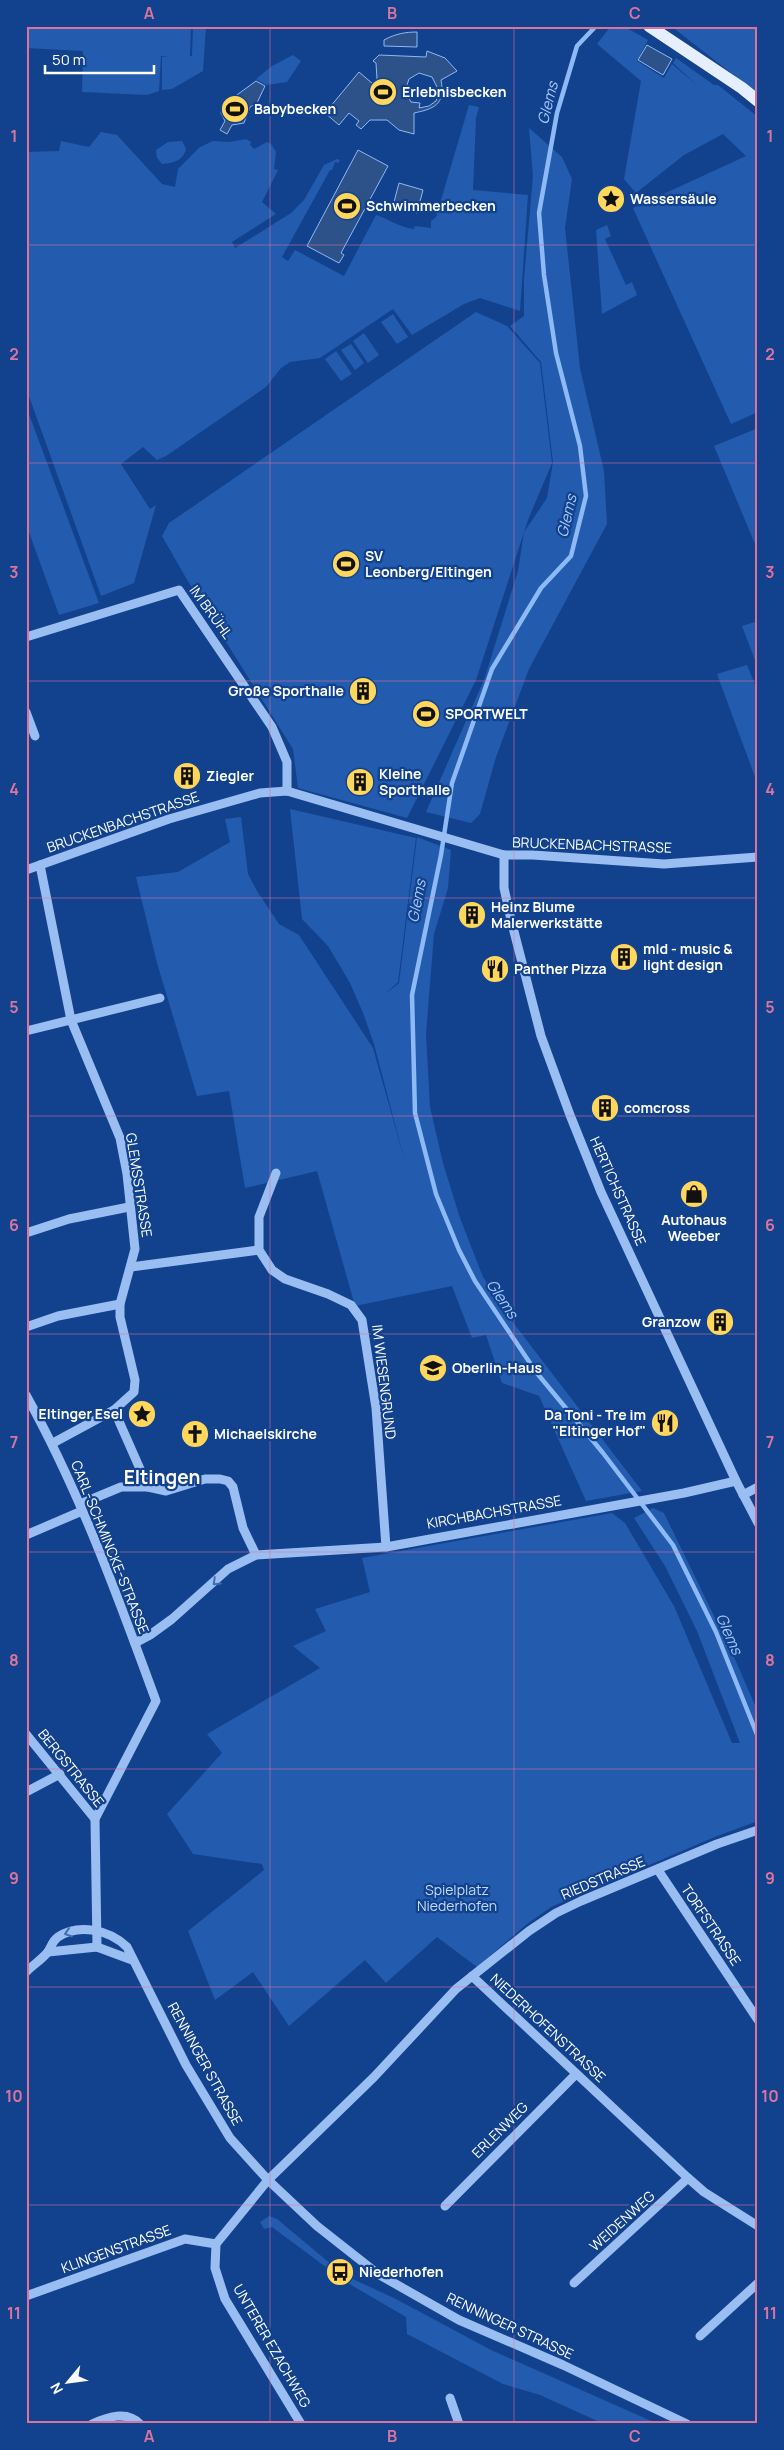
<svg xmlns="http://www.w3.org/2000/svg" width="784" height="2450" viewBox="0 0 784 2450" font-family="Manrope,sans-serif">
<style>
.green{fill:#235bae}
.water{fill:#2d5189;stroke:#8db9f5;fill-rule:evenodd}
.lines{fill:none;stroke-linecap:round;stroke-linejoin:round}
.stream{stroke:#8db9f5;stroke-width:4.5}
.minor{stroke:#9bbef2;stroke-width:9}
.major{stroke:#e6efff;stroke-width:12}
.oneway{stroke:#426db1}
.grid{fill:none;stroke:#da749d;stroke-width:1;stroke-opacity:0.55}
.labels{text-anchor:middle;stroke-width:4.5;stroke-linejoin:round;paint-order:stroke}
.poi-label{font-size:14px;font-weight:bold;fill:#fff;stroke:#12428e;text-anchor:start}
.street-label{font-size:14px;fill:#fff;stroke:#12428e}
.park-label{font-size:14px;fill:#c2dafd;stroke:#12428e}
.water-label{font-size:15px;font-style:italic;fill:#a7c9f9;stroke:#12428e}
.district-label{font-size:19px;font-weight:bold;fill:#fff;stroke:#12428e}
.neatline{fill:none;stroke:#da749d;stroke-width:2}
.grid-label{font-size:16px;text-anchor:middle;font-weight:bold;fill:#da749d}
</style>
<rect width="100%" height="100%" fill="#12428e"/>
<g class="green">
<path d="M26,26H191L190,56H192L193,26H206L203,71L172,89L162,90V57L169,56H161L159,91L147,95L82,92L83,51L26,48Z"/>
<path d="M611,26H623L648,40L637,61L664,78L672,64L698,86L673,63L676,58L714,85H718L758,117V412L731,424L633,208L746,156L723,134L684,155L636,193L624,179L641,81L597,44Z"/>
<path d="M671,26H758V94Z"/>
<path d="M293,55L301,61L287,82L266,85L256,79L272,66Z"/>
<path d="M469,105L479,107L476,118L473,190L528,195L520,311L480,298L464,304L412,335L393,309L320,358L290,362L281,368L266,387L166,456L157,460L143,447L121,464L150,509L156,505L134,583L101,596L26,388V152L59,151L61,141L89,147L101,132L117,135L162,184L175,187L178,169L200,147L213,141L229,142L246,139L251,142L250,145L254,149L267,142L271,144L276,152L274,169L278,170L262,202L276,214L232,242L235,248L291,213L304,200L324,165L337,159L340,160L338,163L335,162L332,170H330L282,257L288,261L295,250L344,276L376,215C389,219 398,227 414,229L415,226L431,228V221L436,217Z"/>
<path d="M529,128L562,157L572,179L565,228L580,368L604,471L607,524L529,669L496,757L480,814L471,823L426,812L484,680L518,571L524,532L547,498L553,462L541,362L510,326L524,316V279L533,176Z"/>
<path d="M182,141L186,149C183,161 173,163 162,164L157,158L156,150L168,142Z"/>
<path d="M607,225L611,236L605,239L626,285L632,282L637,295L602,314L596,230Z"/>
<path d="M476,312L507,326L540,363L552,463L528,520L476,680L407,818L298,788L293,749L186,578L162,536L169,523Z"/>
<path d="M393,314L408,337L397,344L381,322Z"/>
<path d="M364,333L379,355L368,363L353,341Z"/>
<path d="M351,344L364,363L355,370L341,350Z"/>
<path d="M336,351L352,374L341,381L325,359Z"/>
<path d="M26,406L99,603L59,615L26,524Z"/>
<path d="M758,428V551L714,446Z"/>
<path d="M758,621V668L742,626Z"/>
<path d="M747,665L758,692V785L717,674Z"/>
<path d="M290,809L416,838L398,982L385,994L399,983L417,837L451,850L448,888L434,934L426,1034L430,1107L443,1163L460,1218L483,1277L515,1325L642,1491L586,1501L539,1396L502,1383L486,1335L472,1338L452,1286L355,1306L317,1171L245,1188L229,1091L197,1096L157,963L136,877L178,872L230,842L225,819L241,817L248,874L257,891L279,924L299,935L373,1048L405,1162L374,1044L363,1013L350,983L328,946L302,919Z"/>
<path d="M653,1508L664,1513L734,1657L758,1712V1821L717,1836L551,1907L527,1924L477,1967L437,1937L386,1983L365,1960L289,2026L253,1972L215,2000L188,1931L264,1870L262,1864L193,1854L167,1814L222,1753L207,1734L320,1668L293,1646L326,1631L315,1609L370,1592L362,1558L612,1513L625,1523L674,1606L732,1743H740L697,1631L665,1566L634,1518Z"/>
<path d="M269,2216L277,2219L344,2275L394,2298L491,2350L658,2424H604L540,2395L503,2384L407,2334L406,2317L346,2282L272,2227L264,2229L260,2222Z"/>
</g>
<g class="water">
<path d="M417,32V47L384,46V40C395,34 405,32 417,32Z"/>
<path d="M647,45L672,59L663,75L638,60Z"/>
<path d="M427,51L445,58L457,71L441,80C446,105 433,109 414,113V134L399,130L387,120H370L361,129L356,125L359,121L349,113L339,125L325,113L359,72L373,84L377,79L376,63L373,61L379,55L426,57ZM419,73L432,77L439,91L436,101L429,106L419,108L420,103L411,102L405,91L409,79Z"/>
<path d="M256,81L265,86L257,103L250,107L244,123L232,125L227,134L220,130L225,121L221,113L223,105Z"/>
<path d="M358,150L388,166L341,253L344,255L339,263L307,246Z"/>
<path d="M399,183L423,190L417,213L393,206Z"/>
</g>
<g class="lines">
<path class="stream" d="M596,26L577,46L557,113L539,213L544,275L556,353L580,446L586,496L571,556L541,588L492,669L452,783L441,855L412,995L415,1113L436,1194L459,1250L475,1281L536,1372L603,1453L673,1545L716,1632L758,1737"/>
<g class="minor">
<path d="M26,637L179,590L272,727L287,762V791"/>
<path d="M26,712L35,736"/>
<path d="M504,855V888L511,920L541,1036L570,1115L601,1192L736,1481L758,1523"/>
<path d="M40,865L71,1020L120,1138L127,1174L135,1249L120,1304V1317L135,1380L134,1392L114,1410L53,1443"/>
<path d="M26,870L169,819L260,793L287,791L504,855H533L664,864L758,857"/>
<path d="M26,1031L160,998"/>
<path d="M276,1173L259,1217V1250L272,1270L285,1279L328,1294L351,1305L362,1320L376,1408L386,1547"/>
<path d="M26,1233L69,1219L129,1207"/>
<path d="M131,1267L259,1250"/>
<path d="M26,1327L58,1316L120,1304"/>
<path d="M26,1395C80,1492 118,1597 156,1701L95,1819L97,1947"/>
<path d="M114,1410L148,1487"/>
<path d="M743,1495L758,1487"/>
<path d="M80,1504L121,1487H148L166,1491L205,1479H220L228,1481L233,1487L243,1528L256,1555"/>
<path d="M26,1535L82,1511"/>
<path d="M135,1643L150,1635L172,1619L228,1569L256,1555L386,1547L684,1493L736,1481"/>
<path d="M26,1734L95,1819"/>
<path d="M26,1792L60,1774"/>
<path d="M658,1870L758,2020"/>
<path d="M48,1952L97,1947L132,1960"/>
<path d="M26,1972C33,1965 41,1960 47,1953C51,1948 52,1941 58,1937C79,1923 110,1930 127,1947L186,2065L230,2138L268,2180L317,2226L378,2274L459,2320L563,2365L687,2424"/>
<path d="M472,1976L688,2178L704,2192L758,2226"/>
<path d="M445,2206L576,2074"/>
<path d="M574,2283L688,2178"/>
<path d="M26,2296L185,2239L216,2244"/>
<path d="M700,2336L758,2283"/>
<path d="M450,2398L459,2424"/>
<path d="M92,2424C107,2417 127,2410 140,2424"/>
<path d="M301,2424L225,2299L215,2268L216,2244L268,2180L374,2077L456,1989L529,1931L556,1913L581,1901L717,1844L758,1830"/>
</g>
<path class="major" d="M649,26L742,88L758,101"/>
</g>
<defs><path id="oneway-chevron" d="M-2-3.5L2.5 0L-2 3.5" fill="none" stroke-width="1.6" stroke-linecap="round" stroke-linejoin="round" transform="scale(1.25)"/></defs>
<g class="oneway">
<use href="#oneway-chevron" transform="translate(216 1582) rotate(136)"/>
<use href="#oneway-chevron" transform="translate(68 1933) rotate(162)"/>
</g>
<path class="grid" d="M270,26V2424M514,26V2424M26,245H758M26,463H758M26,681H758M26,898H758M26,1116H758M26,1334H758M26,1552H758M26,1769H758M26,1987H758M26,2205H758"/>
<defs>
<symbol id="stadium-disc" viewBox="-11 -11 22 22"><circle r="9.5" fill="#ffd75c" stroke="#12428e"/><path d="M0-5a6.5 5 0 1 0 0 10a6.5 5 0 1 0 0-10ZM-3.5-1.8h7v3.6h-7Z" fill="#111"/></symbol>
<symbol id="sight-disc" viewBox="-11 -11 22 22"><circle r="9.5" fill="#ffd75c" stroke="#12428e"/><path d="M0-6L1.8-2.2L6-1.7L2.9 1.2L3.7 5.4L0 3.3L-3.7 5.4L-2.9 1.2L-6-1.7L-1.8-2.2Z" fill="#111"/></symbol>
<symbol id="building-disc" viewBox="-11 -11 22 22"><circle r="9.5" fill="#ffd75c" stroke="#12428e"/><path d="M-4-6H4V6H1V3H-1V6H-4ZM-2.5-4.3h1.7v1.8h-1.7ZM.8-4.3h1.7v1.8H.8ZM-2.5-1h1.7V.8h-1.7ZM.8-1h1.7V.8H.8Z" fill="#111"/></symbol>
<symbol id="restaurant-disc" viewBox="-11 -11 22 22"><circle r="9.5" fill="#ffd75c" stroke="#12428e"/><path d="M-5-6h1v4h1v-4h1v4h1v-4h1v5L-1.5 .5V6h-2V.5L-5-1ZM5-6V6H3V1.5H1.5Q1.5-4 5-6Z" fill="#111"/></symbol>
<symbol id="shop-disc" viewBox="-11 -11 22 22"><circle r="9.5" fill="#ffd75c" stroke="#12428e"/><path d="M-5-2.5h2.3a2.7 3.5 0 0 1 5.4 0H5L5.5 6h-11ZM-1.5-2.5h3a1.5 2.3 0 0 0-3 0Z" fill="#111"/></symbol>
<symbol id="school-disc" viewBox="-11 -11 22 22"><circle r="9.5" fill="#ffd75c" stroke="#12428e"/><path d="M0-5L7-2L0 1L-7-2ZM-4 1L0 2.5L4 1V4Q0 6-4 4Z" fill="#111"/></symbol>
<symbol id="church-disc" viewBox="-11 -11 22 22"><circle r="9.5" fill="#ffd75c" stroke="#12428e"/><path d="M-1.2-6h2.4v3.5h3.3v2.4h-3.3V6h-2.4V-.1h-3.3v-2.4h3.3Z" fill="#111"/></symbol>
<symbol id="bus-disc" viewBox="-11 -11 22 22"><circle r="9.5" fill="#ffd75c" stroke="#12428e"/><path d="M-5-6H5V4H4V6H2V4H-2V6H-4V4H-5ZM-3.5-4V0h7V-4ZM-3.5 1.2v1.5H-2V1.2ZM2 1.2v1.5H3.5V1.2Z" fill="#111"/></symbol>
</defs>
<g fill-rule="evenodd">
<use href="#stadium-disc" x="367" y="76" width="32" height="32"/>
<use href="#stadium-disc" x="219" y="93" width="32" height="32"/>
<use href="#sight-disc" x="595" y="183" width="32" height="32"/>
<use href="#stadium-disc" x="331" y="190" width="32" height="32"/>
<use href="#stadium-disc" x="330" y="548" width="32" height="32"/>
<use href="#building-disc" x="347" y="675" width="32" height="32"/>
<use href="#stadium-disc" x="410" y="698" width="32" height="32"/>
<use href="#building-disc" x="171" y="760" width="32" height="32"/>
<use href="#building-disc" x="344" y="766" width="32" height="32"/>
<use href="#building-disc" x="456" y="899" width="32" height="32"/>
<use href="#building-disc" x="608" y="941" width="32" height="32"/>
<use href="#restaurant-disc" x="479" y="953" width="32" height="32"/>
<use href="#building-disc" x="589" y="1092" width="32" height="32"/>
<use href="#shop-disc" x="678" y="1178" width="32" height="32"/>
<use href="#building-disc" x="704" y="1306" width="32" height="32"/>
<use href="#school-disc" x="417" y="1352" width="32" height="32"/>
<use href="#sight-disc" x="126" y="1398" width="32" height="32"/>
<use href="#restaurant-disc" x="649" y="1407" width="32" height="32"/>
<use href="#church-disc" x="179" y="1418" width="32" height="32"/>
<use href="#bus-disc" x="324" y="2256" width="32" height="32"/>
</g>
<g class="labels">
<g class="poi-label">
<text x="402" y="97">Erlebnisbecken</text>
<text x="254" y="114">Babybecken</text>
<text x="630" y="204">Wassersäule</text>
<text x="366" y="211">Schwimmerbecken</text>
<text x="365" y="561">SV<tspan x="365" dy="16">Leonberg/Eltingen</tspan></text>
<text x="344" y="696" text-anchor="end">Große Sporthalle</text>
<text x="445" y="719">SPORTWELT</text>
<text x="379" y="779">Kleine<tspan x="379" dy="16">Sporthalle</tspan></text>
<text x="206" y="781">Ziegler</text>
<text x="491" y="912">Heinz Blume<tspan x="491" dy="16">Malerwerkstätte</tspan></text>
<text x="643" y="954">mld - music &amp;<tspan x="643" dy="16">light design</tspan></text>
<text x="514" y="974">Panther Pizza</text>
<text x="624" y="1113">comcross</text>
<text x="694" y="1225" text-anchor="middle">Autohaus<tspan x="694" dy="16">Weeber</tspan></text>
<text x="701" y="1327" text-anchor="end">Granzow</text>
<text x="452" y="1373">Oberlin-Haus</text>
<text x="123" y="1419" text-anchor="end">Eltinger Esel</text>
<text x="646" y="1420" text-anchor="end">Da Toni - Tre im<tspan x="646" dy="16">"Eltinger Hof"</tspan></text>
<text x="214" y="1439">Michaelskirche</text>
<text x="359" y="2277">Niederhofen</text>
</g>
<g class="street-label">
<text transform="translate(211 612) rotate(54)" y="5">IM BRÜHL</text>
<text transform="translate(123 822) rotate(-19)" y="5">BRUCKENBACHSTRASSE</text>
<text transform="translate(592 845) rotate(2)" y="5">BRUCKENBACHSTRASSE</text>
<text transform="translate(139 1185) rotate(81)" y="5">GLEMSSTRASSE</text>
<text transform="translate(618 1191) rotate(66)" y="5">HERTICHSTRASSE</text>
<text transform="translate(384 1382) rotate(83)" y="5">IM WIESENGRUND</text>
<text transform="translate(494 1512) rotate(-10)" y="5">KIRCHBACHSTRASSE</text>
<text transform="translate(110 1547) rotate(68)" y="5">CARL-SCHMINCKE-STRASSE</text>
<text transform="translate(71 1768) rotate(51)" y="5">BERGSTRASSE</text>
<text transform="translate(603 1878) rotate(-23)" y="5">RIEDSTRASSE</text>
<text transform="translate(711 1925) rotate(56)" y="5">TORFSTRASSE</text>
<text transform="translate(548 2028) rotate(43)" y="5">NIEDERHOFENSTRASSE</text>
<text transform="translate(205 2064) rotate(61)" y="5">RENNINGER STRASSE</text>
<text transform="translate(500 2130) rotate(-45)" y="5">ERLENWEG</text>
<text transform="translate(622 2221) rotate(-42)" y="5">WEIDENWEG</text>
<text transform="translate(116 2249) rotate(-20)" y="5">KLINGENSTRASSE</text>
<text transform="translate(510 2326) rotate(25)" y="5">RENNINGER STRASSE</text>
<text transform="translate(272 2346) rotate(60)" y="5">UNTERER EZACHWEG</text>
</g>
<g class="park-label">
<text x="457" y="1895">Spielplatz<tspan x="457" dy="16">Niederhofen</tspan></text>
</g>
<g class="water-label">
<text transform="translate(548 103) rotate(-76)" y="5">Glems</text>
<text transform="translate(567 516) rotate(-77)" y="5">Glems</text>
<text transform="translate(417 901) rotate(-79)" y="5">Glems</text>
<text transform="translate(502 1299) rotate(56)" y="5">Glems</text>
<text transform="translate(729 1634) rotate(66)" y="5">Glems</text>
</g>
<g class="district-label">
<text x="162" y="1484">Eltingen</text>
</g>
</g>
<rect width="784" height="2450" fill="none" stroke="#12428e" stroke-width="55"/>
<g transform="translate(68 2382) rotate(241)" stroke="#12428e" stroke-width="4" paint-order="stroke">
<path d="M0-4L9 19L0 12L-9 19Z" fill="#ffffff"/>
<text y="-8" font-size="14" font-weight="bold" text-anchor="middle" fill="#ffffff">N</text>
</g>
<path d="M45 65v8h109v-8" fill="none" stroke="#ffffff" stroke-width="2.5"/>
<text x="52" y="65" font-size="15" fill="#ffffff" stroke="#12428e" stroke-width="4" paint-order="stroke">50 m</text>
<rect x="28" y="28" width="728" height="2394" class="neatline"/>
<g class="grid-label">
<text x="149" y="19">A</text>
<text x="392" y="19">B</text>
<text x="635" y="19">C</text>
<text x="14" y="142">1</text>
<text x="770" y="142">1</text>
<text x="14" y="360">2</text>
<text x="770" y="360">2</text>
<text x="14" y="578">3</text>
<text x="770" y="578">3</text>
<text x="14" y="795">4</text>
<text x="770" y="795">4</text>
<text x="14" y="1013">5</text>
<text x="770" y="1013">5</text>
<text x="14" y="1231">6</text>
<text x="770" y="1231">6</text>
<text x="14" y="1448">7</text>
<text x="770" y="1448">7</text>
<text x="14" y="1666">8</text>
<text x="770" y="1666">8</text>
<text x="14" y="1884">9</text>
<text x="770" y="1884">9</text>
<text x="14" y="2102">10</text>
<text x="770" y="2102">10</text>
<text x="14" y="2319">11</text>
<text x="770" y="2319">11</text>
<text x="149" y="2442">A</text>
<text x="392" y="2442">B</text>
<text x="635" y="2442">C</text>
</g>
</svg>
